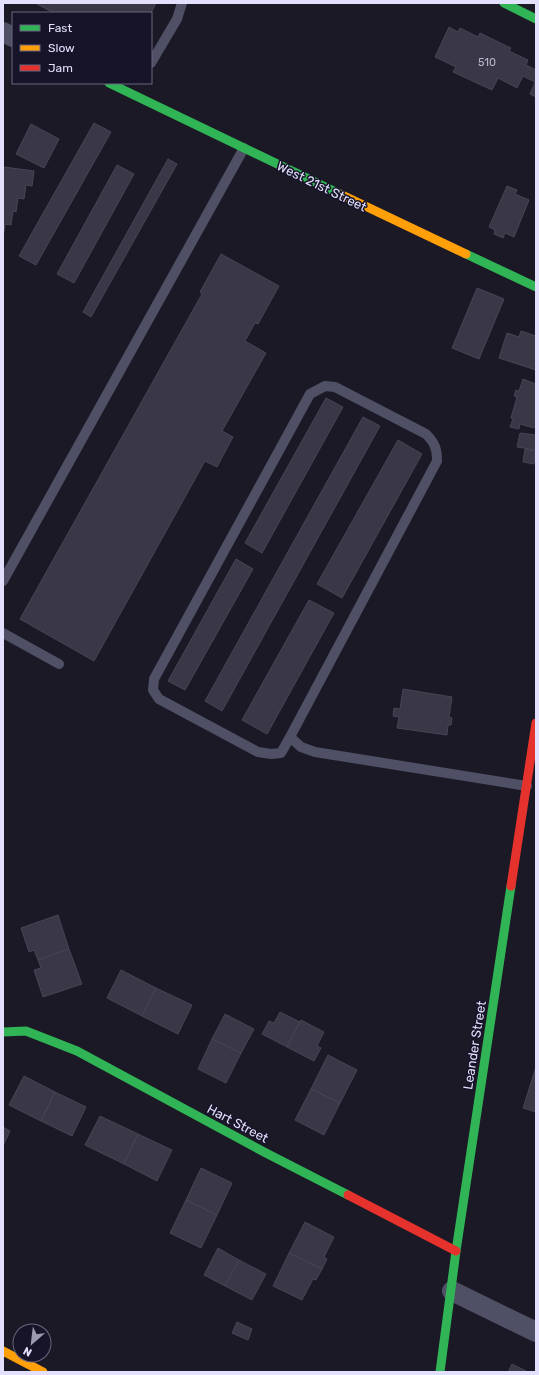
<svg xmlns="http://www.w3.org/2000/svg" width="539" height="1375" viewBox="0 0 539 1375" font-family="Rubik,sans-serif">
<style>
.building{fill:#3a3846;stroke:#474457}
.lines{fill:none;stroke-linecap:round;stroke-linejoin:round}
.lane{stroke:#4f4f65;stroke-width:10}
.street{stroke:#4f4f65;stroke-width:20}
.fast{stroke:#30b455;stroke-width:9}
.slow{stroke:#ff9f0a;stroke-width:9}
.jam{stroke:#e5322d;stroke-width:9}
.labels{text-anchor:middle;stroke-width:3;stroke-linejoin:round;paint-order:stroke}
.number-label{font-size:11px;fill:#b8b6ce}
.street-label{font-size:13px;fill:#e2e0fc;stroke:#17142a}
</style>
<rect width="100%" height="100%" fill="#1a1925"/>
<g class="building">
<path d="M35,3H156L151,13H54Z"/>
<path d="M449,27L458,32L460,28L478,37L480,33L511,48L509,51L528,60L526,65L536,70V97L530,94L535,82L523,76L517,88L498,78L492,90L453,72L456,67L435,57Z"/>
<path d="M94,123L111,132L36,265L19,256Z"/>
<path d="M31,124L59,139L44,168L16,154Z"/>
<path d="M168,159L177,164L91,317L83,312Z"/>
<path d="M117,165L134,174L74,283L57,274Z"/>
<path d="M4,167L34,171L32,186L26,185L24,199L18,198L16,212L13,211L11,225L5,224L3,238V177Z"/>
<path d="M507,186L517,190L515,194L529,200L514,237L505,233L503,238L494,234L495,230L489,227Z"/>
<path d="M221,254L279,286L258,324L255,323L245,341L266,353L222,431L233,437L217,467L205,461L94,661L20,619L202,294L200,292Z"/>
<path d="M477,288L504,299L479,359L452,348Z"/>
<path d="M521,331L536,336V370L499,358L507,333L519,337Z"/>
<path d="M523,379L536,384V425L534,428L520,424L519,429L510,427L513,419L511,418L517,397L514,396L516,390L519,391Z"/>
<path d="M326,398L343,407L262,553L245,543Z"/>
<path d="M363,417L380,426L222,711L205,701Z"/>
<path d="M520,433L536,435V450L517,447Z"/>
<path d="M398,440L422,454L342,598L317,584Z"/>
<path d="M525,449L535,451L534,464L523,462Z"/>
<path d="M236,559L253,569L185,690L168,681Z"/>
<path d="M309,600L334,613L267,734L242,720Z"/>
<path d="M403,689L452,697L449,717L452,718L451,725H448L447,735L397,728L399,717L393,716L394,708L400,709Z"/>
<path d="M58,915L69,949L38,960L34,950L29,952L21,928Z"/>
<path d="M69,949L82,984L43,997L34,970L41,968L38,960Z"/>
<path d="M121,970L156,988L142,1016L107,998Z"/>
<path d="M156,988L192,1005L178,1034L142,1016Z"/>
<path d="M280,1012L300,1022L287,1047L262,1034L269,1021L274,1023Z"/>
<path d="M225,1014L254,1029L241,1053L212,1039Z"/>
<path d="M301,1020L324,1032L317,1046L321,1048L314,1061L287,1047Z"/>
<path d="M212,1039L241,1053L226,1083L198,1069Z"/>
<path d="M328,1055L357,1070L340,1103L311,1089Z"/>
<path d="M536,1067V1112L523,1108Z"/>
<path d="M24,1076L55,1092L41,1121L9,1105Z"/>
<path d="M311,1089L340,1103L324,1135L295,1120Z"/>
<path d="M55,1092L86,1107L72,1136L41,1121Z"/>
<path d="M100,1116L138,1134L124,1164L85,1145Z"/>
<path d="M3,1127L10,1131L3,1146Z"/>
<path d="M138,1134L172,1150L157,1181L124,1164Z"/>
<path d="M201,1168L232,1183L217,1215L186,1200Z"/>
<path d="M186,1200L217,1215L201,1248L170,1233Z"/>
<path d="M305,1222L334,1237L324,1257L327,1259L322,1269L289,1253Z"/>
<path d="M218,1248L239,1260L225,1286L204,1275Z"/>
<path d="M289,1253L322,1269L316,1280L313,1279L302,1300L273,1286Z"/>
<path d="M239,1260L266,1274L252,1300L225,1286Z"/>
<path d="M237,1322L252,1329L248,1340L232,1333Z"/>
<path d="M512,1364L528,1372H508Z"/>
</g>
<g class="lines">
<g class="lane">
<path d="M151,63L177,19L182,3"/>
<path d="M3,581L244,148"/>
<path d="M3,633L59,664"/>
<path d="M290,737L281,753L271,754L258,752L159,699L153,690L154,679L310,394L325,386L335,387L426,434C435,443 437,449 437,461L290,737L301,747L315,752L527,786"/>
</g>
<g class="street">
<path d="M3,32L13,37"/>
<path d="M452,1291L536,1332"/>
</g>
<g class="fast">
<path d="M504,3L536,19"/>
<path d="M109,83L340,194"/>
<path d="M466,254L536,287"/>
<path d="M3,1032L26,1031L77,1051L264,1152L348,1195"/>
<path d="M440,1372L456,1251L511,886"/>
</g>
<g class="slow">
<path d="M340,194L466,254"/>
<path d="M3,1351L43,1372"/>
</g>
<g class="jam">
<path d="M511,886L536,723"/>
<path d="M348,1195L456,1251"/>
</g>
</g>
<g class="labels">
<g class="number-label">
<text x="487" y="66">510</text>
</g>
<g class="street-label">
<text transform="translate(322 186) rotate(26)" y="5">West 21st Street</text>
<text transform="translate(474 1045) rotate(-81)" y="5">Leander Street</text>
<text transform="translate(238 1123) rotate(28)" y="5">Hart Street</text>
</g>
</g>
<rect width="539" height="1375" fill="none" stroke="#e2e0fc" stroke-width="8"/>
<rect x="12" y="12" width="140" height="72" fill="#17142a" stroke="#68667e"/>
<rect x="20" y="25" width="20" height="6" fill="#30b455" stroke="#68667e"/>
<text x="48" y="32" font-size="12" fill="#e2e0fc">Fast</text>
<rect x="20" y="45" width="20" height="6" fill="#ff9f0a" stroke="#68667e"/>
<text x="48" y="52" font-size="12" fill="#e2e0fc">Slow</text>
<rect x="20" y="65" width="20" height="6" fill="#e5322d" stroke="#68667e"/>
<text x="48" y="72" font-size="12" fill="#e2e0fc">Jam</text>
<g transform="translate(32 1343) rotate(208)"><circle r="19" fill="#17142a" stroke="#68667e"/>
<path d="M0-3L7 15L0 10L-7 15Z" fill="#9c9ab1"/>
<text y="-6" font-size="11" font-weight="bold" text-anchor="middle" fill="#e2e0fc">N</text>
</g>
</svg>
